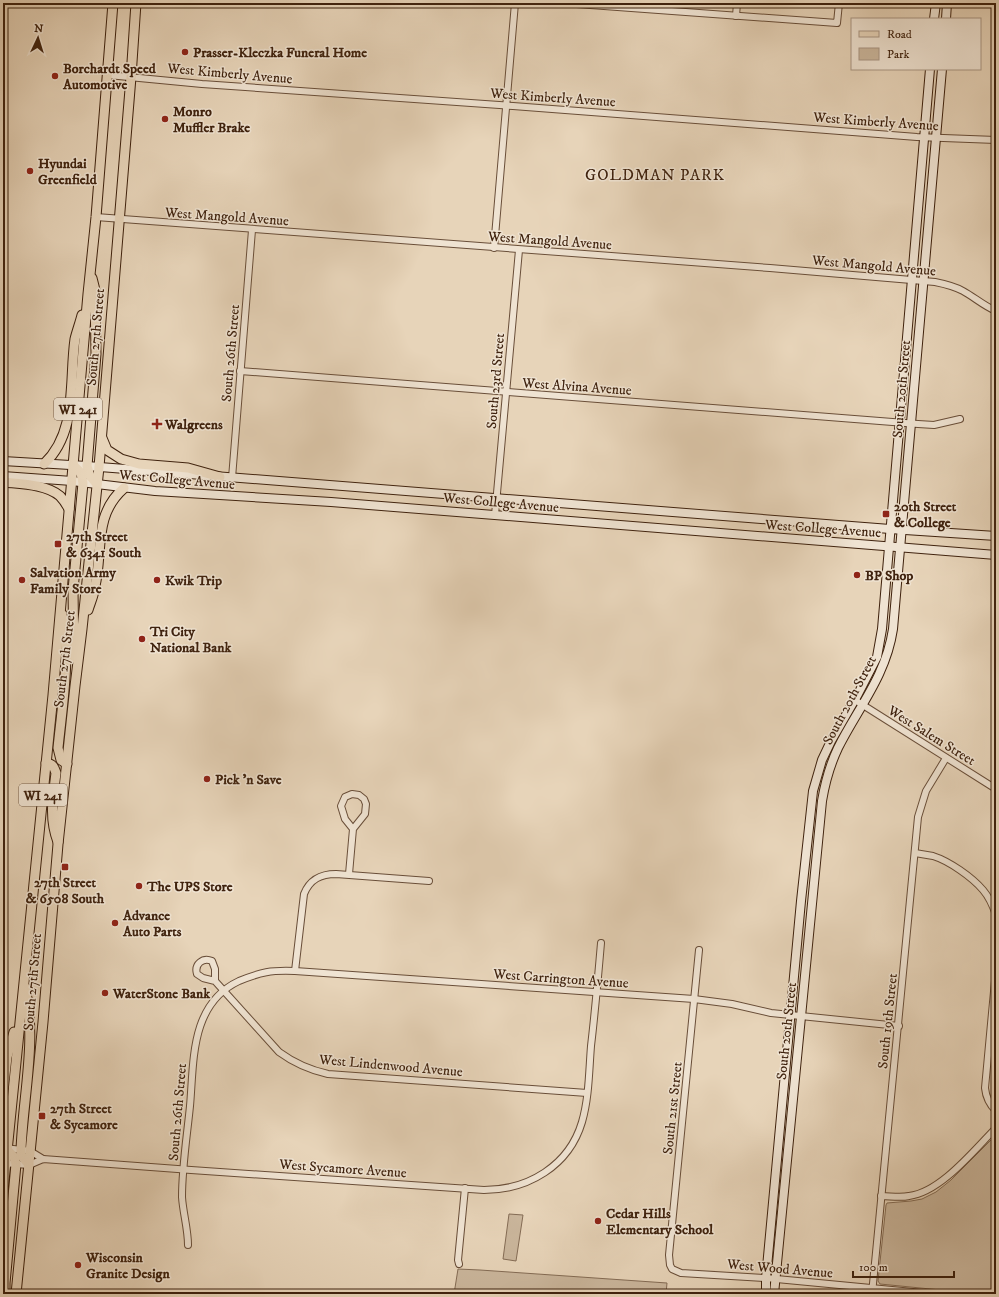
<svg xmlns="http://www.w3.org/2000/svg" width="999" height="1297" viewBox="0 0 999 1297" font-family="'IM FELL DW Pica',serif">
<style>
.green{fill:#cab69c;stroke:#846c55}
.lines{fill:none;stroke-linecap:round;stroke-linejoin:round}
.street-casing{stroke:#694e39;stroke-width:8}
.secondary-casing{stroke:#3f220e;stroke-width:10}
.primary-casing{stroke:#3f220e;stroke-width:11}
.street{stroke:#efe3d2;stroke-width:6}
.secondary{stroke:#efe3d2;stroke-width:8}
.primary{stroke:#e7d4b9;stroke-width:9}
.poi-dot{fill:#8f2418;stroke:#efe3d2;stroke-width:1.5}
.labels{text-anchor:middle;stroke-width:3;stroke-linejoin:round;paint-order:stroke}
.shield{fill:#efe3d2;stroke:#745c49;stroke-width:1}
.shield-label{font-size:13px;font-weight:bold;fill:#3f220e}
.poi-label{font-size:14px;font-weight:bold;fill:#3f220e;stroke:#efe3d2;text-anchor:start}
.street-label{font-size:14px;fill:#3f220e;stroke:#efe3d2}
.quarter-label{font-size:16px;letter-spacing:1px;fill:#3f220e;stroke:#efe3d2}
</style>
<rect width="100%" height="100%" fill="#e7d4b9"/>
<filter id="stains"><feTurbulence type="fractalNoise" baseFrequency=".005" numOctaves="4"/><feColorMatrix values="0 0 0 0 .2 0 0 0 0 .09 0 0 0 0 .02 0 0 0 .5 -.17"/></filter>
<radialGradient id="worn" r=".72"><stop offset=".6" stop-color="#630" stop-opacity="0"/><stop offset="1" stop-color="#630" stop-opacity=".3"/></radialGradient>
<g class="green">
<path d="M996,1135V1294H981L880,1284L878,1281L886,1205L887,1203L911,1201L922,1199L936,1192L951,1180Z"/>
<path d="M509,1214L523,1215L516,1261L503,1259Z"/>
<path d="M458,1269L480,1270L667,1283L666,1294H454Z"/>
</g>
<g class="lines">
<defs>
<g id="street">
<path d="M563,3L837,23L839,3"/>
<path d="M736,16L737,3"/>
<path d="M108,75L202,84L513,106L917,137L996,140"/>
<path d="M96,217L770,268L935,282C945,284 954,286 963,291C974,297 984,306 996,311"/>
<path d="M494,248L515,3"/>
<path d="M240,371L918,424L934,425L960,419"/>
<path d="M232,478L252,230"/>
<path d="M495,515L519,250"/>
<path d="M855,700L996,789"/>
<path d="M915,853C921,854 927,855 933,856C949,861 972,877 983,890C989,897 993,906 996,915"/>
<path d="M349,874L353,829L365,814L366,804L364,799L359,795L352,794L345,797L341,806L345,819L353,829"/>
<path d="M699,950L669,1255L670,1265L672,1269L681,1273L766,1278L934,1294"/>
<path d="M996,970L985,1088C986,1098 989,1104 996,1111"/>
<path d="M295,971L304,894C310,879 321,874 336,874L429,881"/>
<path d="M215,981V969L212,961C203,957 194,964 197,974L203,978L215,981L279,1052C294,1063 310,1070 328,1074L587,1093"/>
<path d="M5,1148L30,1151L43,1159"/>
<path d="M3,1163L29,1165L43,1159L191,1170L484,1190C528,1190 569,1166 582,1122C589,1098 589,1071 591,1046C595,1012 598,978 601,943"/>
<path d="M881,1196C890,1196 900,1198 909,1196C941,1192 974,1150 996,1128"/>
<path d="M188,1245C188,1229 183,1213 182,1197C182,1167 187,1136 190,1106C194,1061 190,1004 239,981C261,972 271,970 295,971L694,999L732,1004L771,1013L899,1026"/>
<path d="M459,1264L458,1260L465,1188"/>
<path d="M872,1294L918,817L926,791L946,758"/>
</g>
<g id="secondary">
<path d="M934,19L936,3"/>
<path d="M946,19L947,3"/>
<path d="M3,461L87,466L890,529L996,536"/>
<path d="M3,476L72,481L155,491L331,502L996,555"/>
<path d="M766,1294V1278L801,901L813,791L822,760L831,741L858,694L877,657L882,629L930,69"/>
<path d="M774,1294L822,801C825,783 830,765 838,748C858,708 886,676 893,629L942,69"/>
</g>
<g id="primary">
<path d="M92,278L95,290L96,354L87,466L90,476L97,484"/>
<path d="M102,438L107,450L121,459L139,464L188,468L220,477"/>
<path d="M44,464C78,432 69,381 75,339C77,331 80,323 82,315"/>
<path d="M73,465L81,473L83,483L73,590L74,658"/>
<path d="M3,482C21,484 45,484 60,496C64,500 67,505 69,509"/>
<path d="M88,610C90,603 94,595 95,586C103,551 93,515 124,488"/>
<path d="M62,614C71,652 62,708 58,748L61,760L67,764"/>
<path d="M46,763C53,764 54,767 56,773C53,797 49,819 58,842"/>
<path d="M25,987C37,1041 23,1096 21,1150V1155L29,1165"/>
<path d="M3,1093L7,1057L14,1032"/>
<path d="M3,1191L53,695L88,294L96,217L113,3"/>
<path d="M5,1294V1283L16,1164L14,1157L6,1149"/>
<path d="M16,1294L43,1022L58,844L75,686L82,629L99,467L131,77L136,3"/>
</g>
</defs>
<use href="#street" class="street-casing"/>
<use href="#secondary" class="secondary-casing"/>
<use href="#primary" class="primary-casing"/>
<use href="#street" class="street"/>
<use href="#secondary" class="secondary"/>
<use href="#primary" class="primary"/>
</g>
<g class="poi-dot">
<circle cx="185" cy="52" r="4"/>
<circle cx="55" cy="76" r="4"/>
<circle cx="165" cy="119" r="4"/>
<circle cx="30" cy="171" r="4"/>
<path d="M155 418h4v4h4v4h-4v4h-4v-4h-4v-4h4z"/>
<rect x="882" y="510" width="8" height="8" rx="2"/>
<rect x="54" y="540" width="8" height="8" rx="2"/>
<circle cx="857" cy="575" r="4"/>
<circle cx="22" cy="580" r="4"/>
<circle cx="157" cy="580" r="4"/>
<circle cx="142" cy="639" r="4"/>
<circle cx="207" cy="779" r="4"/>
<rect x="61" y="863" width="8" height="8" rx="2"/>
<circle cx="139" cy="886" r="4"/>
<circle cx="115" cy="923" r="4"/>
<circle cx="105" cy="993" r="4"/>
<rect x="38" y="1112" width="8" height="8" rx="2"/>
<circle cx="598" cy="1221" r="4"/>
<circle cx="78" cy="1265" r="4"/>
</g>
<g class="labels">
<g class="shield">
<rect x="54" y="398" width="48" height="22" rx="3"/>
<rect x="19" y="784" width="48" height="22" rx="3"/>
</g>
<g class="shield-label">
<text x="78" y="414">WI 241</text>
<text x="43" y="800">WI 241</text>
</g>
<g class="poi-label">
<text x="193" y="57">Prasser-Kleczka Funeral Home</text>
<text x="63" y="73">Borchardt Speed<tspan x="63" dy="16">Automotive</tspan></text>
<text x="173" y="116">Monro<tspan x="173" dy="16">Muffler Brake</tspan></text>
<text x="38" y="168">Hyundai<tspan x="38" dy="16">Greenfield</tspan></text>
<text x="165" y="429">Walgreens</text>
<text x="894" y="511">20th Street<tspan x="894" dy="16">&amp; College</tspan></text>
<text x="66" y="541">27th Street<tspan x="66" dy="16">&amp; 6341 South</tspan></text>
<text x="30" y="577">Salvation Army<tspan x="30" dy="16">Family Store</tspan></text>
<text x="865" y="580">BP Shop</text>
<text x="165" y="585">Kwik Trip</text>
<text x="150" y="636">Tri City<tspan x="150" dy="16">National Bank</tspan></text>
<text x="215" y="784">Pick 'n Save</text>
<text x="65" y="887" text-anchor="middle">27th Street<tspan x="65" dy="16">&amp; 6508 South</tspan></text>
<text x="147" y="891">The UPS Store</text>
<text x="123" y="920">Advance<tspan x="123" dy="16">Auto Parts</tspan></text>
<text x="113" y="998">WaterStone Bank</text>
<text x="50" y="1113">27th Street<tspan x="50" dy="16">&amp; Sycamore</tspan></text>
<text x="606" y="1218">Cedar Hills<tspan x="606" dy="16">Elementary School</tspan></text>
<text x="86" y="1262">Wisconsin<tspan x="86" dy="16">Granite Design</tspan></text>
</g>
<g class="street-label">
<text transform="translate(230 73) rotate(5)" y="5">West Kimberly Avenue</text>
<text transform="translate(553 97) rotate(4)" y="5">West Kimberly Avenue</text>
<text transform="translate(876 121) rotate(4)" y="5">West Kimberly Avenue</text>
<text transform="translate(227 216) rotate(4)" y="5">West Mangold Avenue</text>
<text transform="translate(550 240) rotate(4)" y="5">West Mangold Avenue</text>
<text transform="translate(874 265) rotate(5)" y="5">West Mangold Avenue</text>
<text transform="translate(95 337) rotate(-85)" y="5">South 27th Street</text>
<text transform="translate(230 353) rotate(-85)" y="5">South 26th Street</text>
<text transform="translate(495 381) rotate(-85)" y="5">South 23rd Street</text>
<text transform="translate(577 386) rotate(4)" y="5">West Alvina Avenue</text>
<text transform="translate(901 389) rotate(-85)" y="5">South 20th Street</text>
<text transform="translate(177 479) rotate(5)" y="5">West College Avenue</text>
<text transform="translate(501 502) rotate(5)" y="5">West College Avenue</text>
<text transform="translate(823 528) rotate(4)" y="5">West College Avenue</text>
<text transform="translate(64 659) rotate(-83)" y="5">South 27th Street</text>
<text transform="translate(849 700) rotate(-62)" y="5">South 20th Street</text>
<text transform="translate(932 735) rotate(32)" y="5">West Salem Street</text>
<text transform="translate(561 978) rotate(4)" y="5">West Carrington Avenue</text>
<text transform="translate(32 982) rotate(-85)" y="5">South 27th Street</text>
<text transform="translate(887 1021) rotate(-84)" y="5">South 19th Street</text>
<text transform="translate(786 1031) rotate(-84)" y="5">South 20th Street</text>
<text transform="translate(391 1065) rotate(5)" y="5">West Lindenwood Avenue</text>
<text transform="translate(672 1108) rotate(-84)" y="5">South 21st Street</text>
<text transform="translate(177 1112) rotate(-85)" y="5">South 26th Street</text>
<text transform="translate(343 1168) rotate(4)" y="5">West Sycamore Avenue</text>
<text transform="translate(780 1268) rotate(5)" y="5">West Wood Avenue</text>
</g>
<g class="quarter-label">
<text x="655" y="180">GOLDMAN PARK</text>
</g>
</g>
<rect width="999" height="1297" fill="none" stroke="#e7d4b9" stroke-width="16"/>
<rect x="4" y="4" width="991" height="1289" fill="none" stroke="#3f220e" stroke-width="2"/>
<rect x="8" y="8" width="983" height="1281" fill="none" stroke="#3f220e"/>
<rect x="851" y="18" width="130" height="52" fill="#efe3d2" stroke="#a99684"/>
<rect x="859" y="31" width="20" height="6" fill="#e7d4b9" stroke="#a99684"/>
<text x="887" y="38" font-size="12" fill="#3f220e">Road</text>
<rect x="859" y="48" width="20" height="12" fill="#cab69c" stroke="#a99684"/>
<text x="887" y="58" font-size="12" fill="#3f220e">Park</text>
<g transform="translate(38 38) rotate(4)" stroke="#efe3d2" stroke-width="3" paint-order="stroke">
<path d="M0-3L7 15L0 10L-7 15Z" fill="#3f220e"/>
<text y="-6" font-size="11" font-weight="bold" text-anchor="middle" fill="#3f220e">N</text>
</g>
<path d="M853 1271v6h101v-6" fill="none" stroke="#3f220e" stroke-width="2"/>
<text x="859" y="1271" font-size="12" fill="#3f220e" stroke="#efe3d2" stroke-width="3" paint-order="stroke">100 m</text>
<rect width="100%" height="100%" filter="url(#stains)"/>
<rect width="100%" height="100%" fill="url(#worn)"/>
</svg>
